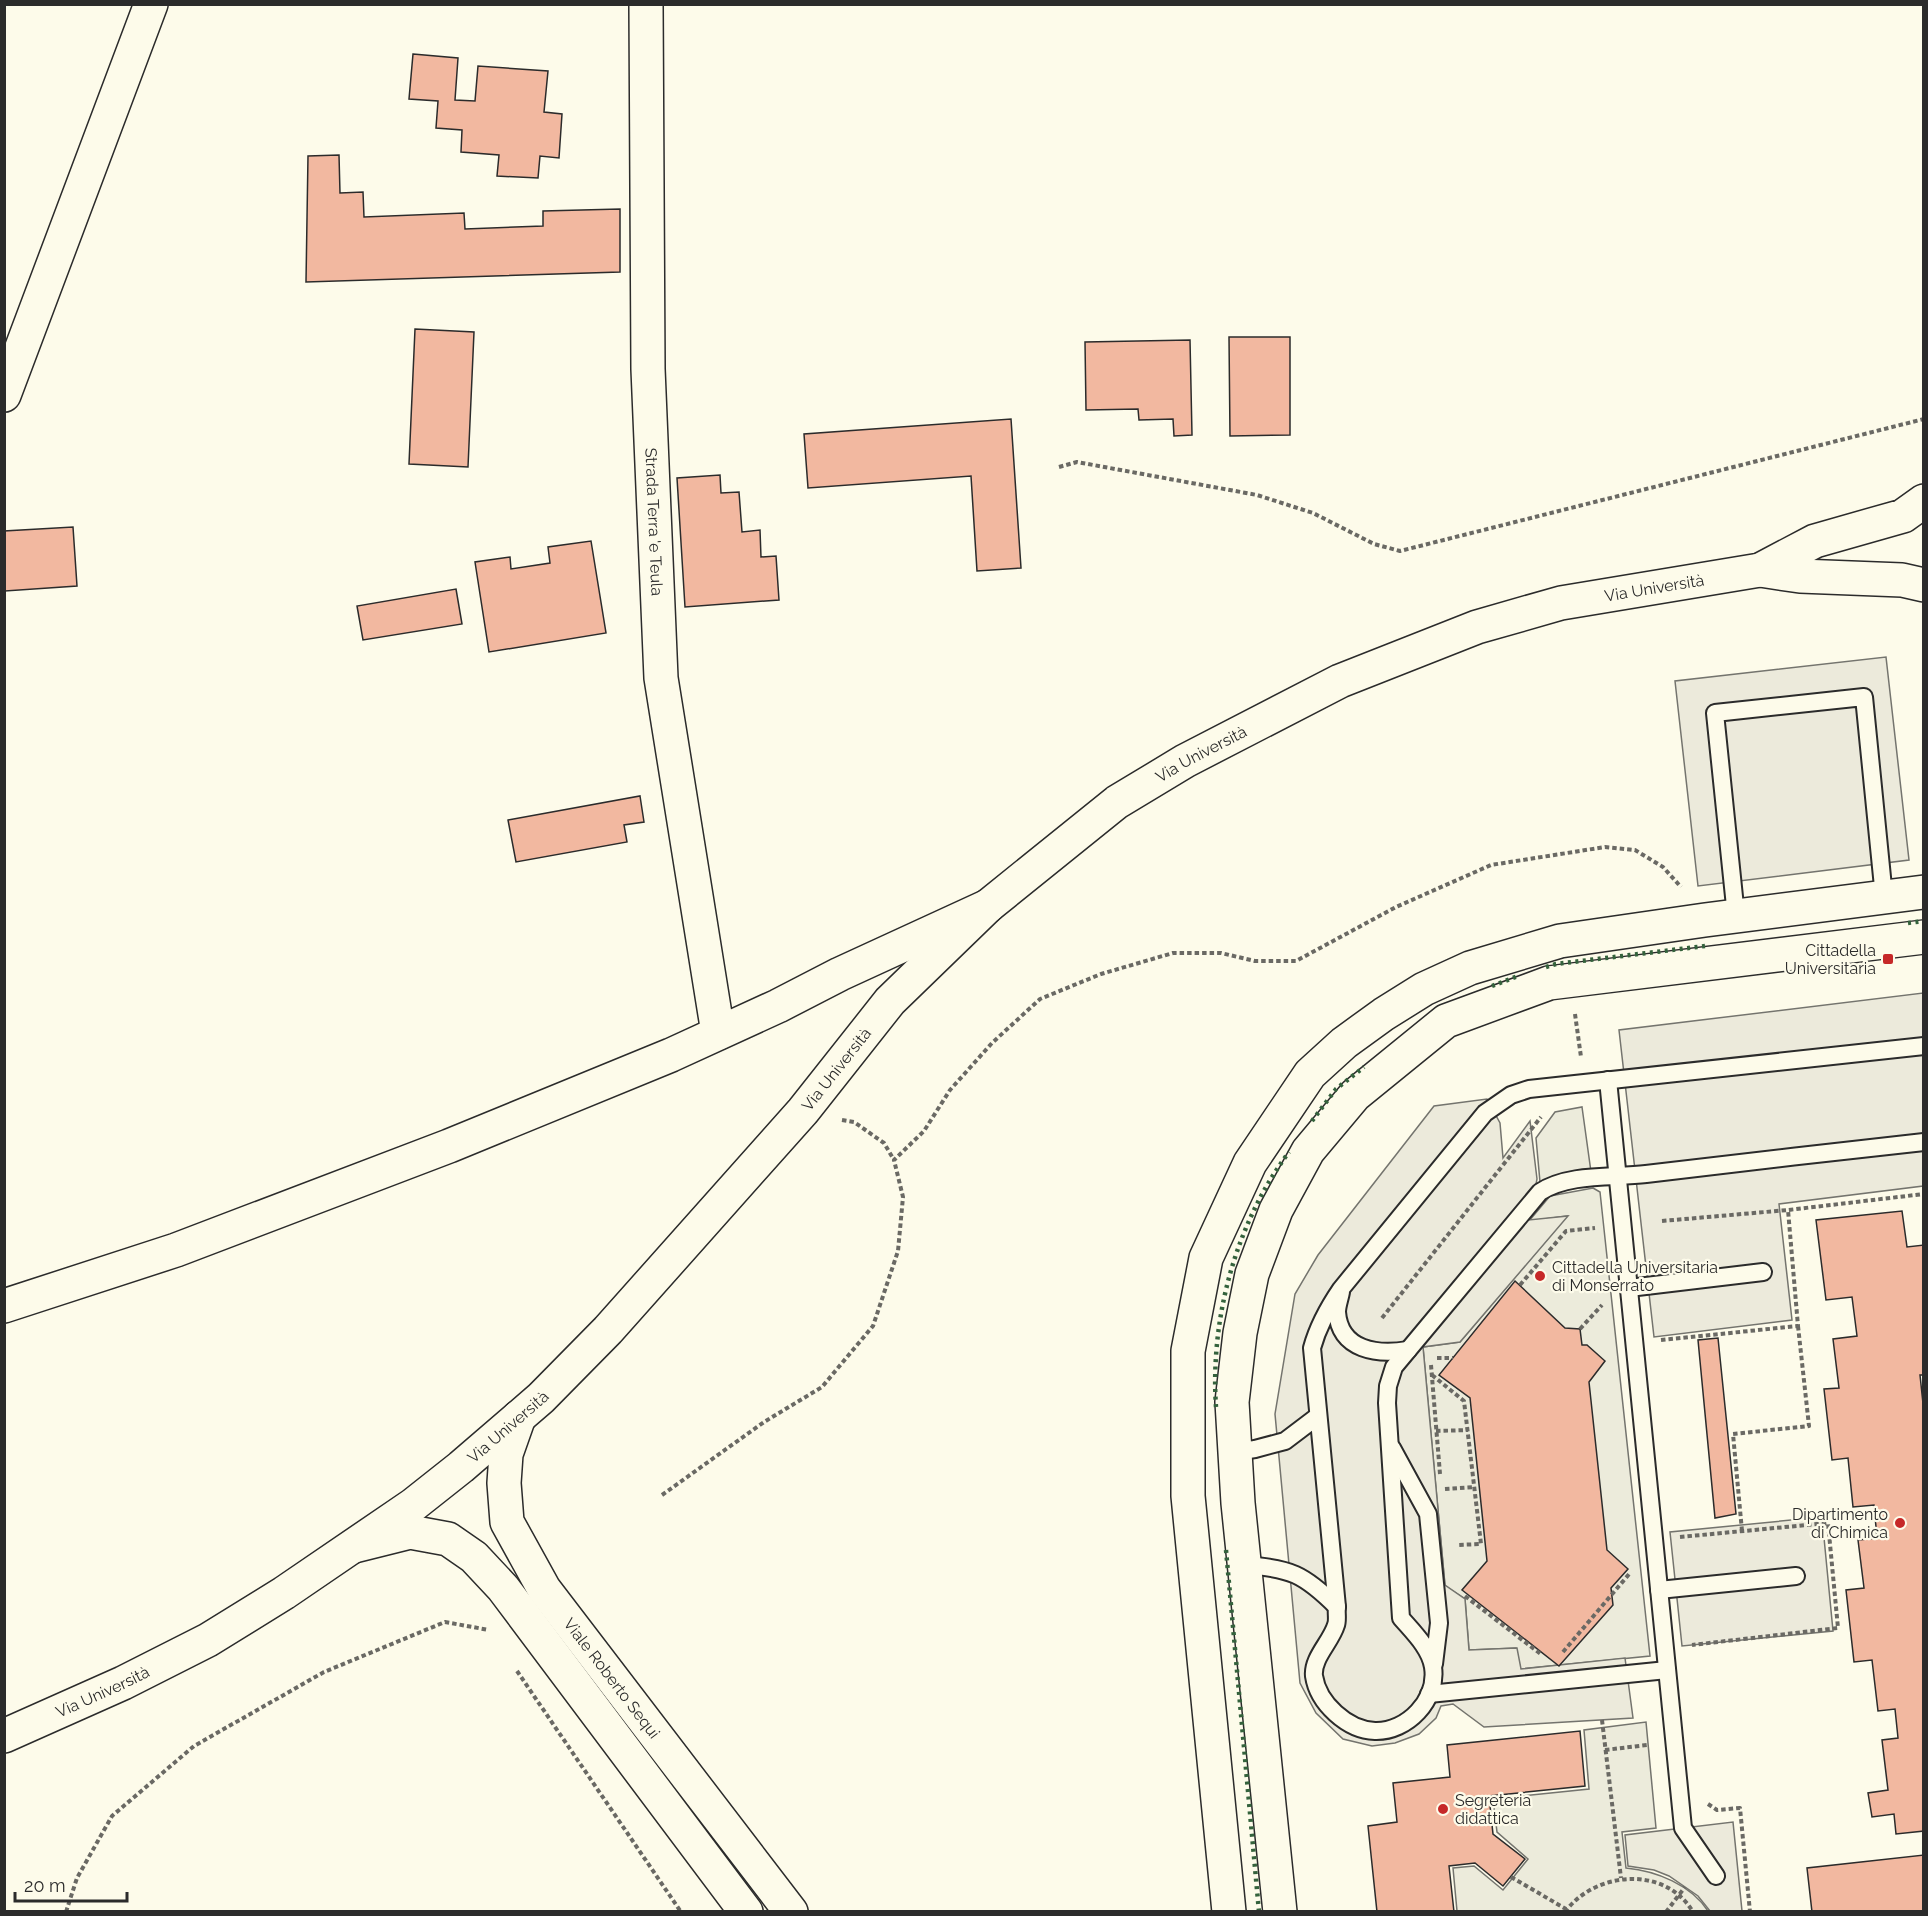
<svg xmlns="http://www.w3.org/2000/svg" width="1928" height="1916" viewBox="0 0 1928 1916" font-family="Raleway,sans-serif">
<style>
.green{fill:#ecebdb;stroke:#74746e;stroke-width:1.5}
.parking{fill:#eceadb;stroke:#74746e;stroke-width:1.5}
.building{fill:#f2b8a0;stroke:#2b2b2b;stroke-width:1.5}
.lines{fill:none;stroke-linecap:round;stroke-linejoin:round}
.lane-casing{stroke:#2b2b2b;stroke-width:20}
.street-casing{stroke:#2b2b2b;stroke-width:36}
.secondary-casing{stroke:#2b2b2b;stroke-width:36}
.highway-casing{stroke:#2b2b2b;stroke-width:36}
.path{stroke:#6a6964;stroke-width:4;stroke-dasharray:4.5 3;stroke-linecap:butt}
.lane{stroke:#fdfbea;stroke-width:16}
.street{stroke:#fdfbea;stroke-width:33}
.secondary{stroke:#fdfbea;stroke-width:33}
.highway{stroke:#fdfbea;stroke-width:33}
.hedge{stroke:#34623c;stroke-width:4.5;stroke-dasharray:3 4.5;stroke-linecap:butt}
.poi-dot{fill:#c62828;stroke:#fdfbea;stroke-width:2}
.labels{text-anchor:middle;stroke-width:4.5;stroke-linejoin:round;paint-order:stroke}
.street-label{font-size:16px;fill:#2b2b2b;stroke:#fdfbea}
.poi-label{font-size:16px;fill:#2b2b2b;stroke:#fdfbea;text-anchor:end}
</style>
<rect width="100%" height="100%" fill="#fdfbea"/>
<g class="green">
<path d="M1582,1107L1591,1172L1540,1182L1536,1138L1555,1112Z"/>
<path d="M1593,1188L1600,1192L1650,1656L1520,1669L1516,1648L1469,1650L1465,1599L1445,1586L1423,1347L1460,1342L1567,1216L1529,1221L1550,1196Z"/>
<path d="M1646,1722L1656,1828L1622,1832L1626,1868C1657,1871 1691,1885 1708,1911H1457L1453,1868L1474,1866L1503,1890L1528,1859L1497,1832L1493,1799L1589,1789L1584,1730Z"/>
</g>
<g class="parking">
<path d="M1886,657L1909,860L1698,886L1675,681Z"/>
<path d="M1923,993V1186L1779,1204L1792,1320L1654,1337L1619,1030Z"/>
<path d="M1487,1099L1500,1123L1503,1158L1530,1121L1537,1179L1529,1220L1568,1216L1460,1342L1423,1347L1445,1585L1465,1599L1469,1650L1517,1648L1521,1669L1625,1658L1633,1718L1484,1727L1453,1704L1441,1706L1436,1718L1419,1734L1395,1743L1372,1746L1343,1739L1316,1713L1300,1683L1275,1414L1295,1294L1318,1255L1434,1106Z"/>
<path d="M1822,1517L1833,1631L1682,1646L1670,1532Z"/>
<path d="M1733,1822L1742,1911H1710L1698,1896L1669,1876L1654,1870L1628,1866L1625,1835Z"/>
</g>
<g class="building">
<path d="M413,54L458,58L455,100L475,101L478,66L548,71L544,112L562,114L559,158L540,156L538,178L497,176L499,155L461,152L462,130L436,128L438,101L409,99Z"/>
<path d="M339,155L340,193L363,192L364,217L464,213L465,229L543,226V211L620,209V272L306,282L308,156Z"/>
<path d="M415,329L474,332L468,467L409,464Z"/>
<path d="M1229,337H1290V435L1230,436Z"/>
<path d="M1190,340L1192,435L1174,436L1173,419L1139,420L1138,409L1086,410L1085,342Z"/>
<path d="M1011,419L1021,568L977,571L971,476L808,488L804,434Z"/>
<path d="M720,475L721,493L739,492L742,532L760,530L761,557L776,556L779,600L685,607L677,478Z"/>
<path d="M73,527L77,586L5,591L4,531Z"/>
<path d="M591,541L606,633L489,652L475,562L510,557L511,569L550,563L548,547Z"/>
<path d="M456,589L462,624L363,640L357,606Z"/>
<path d="M640,796L644,822L624,825L627,842L516,862L508,820Z"/>
<path d="M1902,1211L1907,1247L1924,1245V1375H1920L1924,1413V1831L1896,1834L1894,1814L1872,1817L1868,1793L1888,1790L1882,1740L1898,1738L1895,1709L1878,1711L1872,1660L1854,1662L1846,1590L1864,1588L1858,1540L1877,1538L1874,1505L1853,1507L1848,1458L1832,1460L1824,1389L1839,1388L1833,1339L1857,1336L1852,1297L1826,1300L1816,1220Z"/>
<path d="M1515,1281L1565,1328L1580,1329L1582,1345H1587L1605,1361L1589,1382L1607,1550L1628,1569L1611,1588L1613,1605L1559,1666L1462,1590L1487,1561L1470,1398L1439,1375Z"/>
<path d="M1718,1338L1736,1514L1715,1518L1698,1340Z"/>
<path d="M1580,1731L1585,1786L1489,1796L1493,1834L1525,1859L1503,1886L1475,1863L1449,1866L1454,1912H1377L1368,1826L1397,1822L1393,1783L1450,1777L1447,1745Z"/>
<path d="M1924,1855V1912H1812L1807,1868Z"/>
</g>
<g class="lines">
<defs>
<g id="lane">
<path d="M1736,916L1715,713L1864,697L1884,897"/>
<path d="M1924,1046L1529,1089L1511,1095L1485,1113L1341,1289C1328,1308 1318,1326 1312,1348L1337,1607C1336,1612 1338,1620 1336,1625C1331,1642 1312,1658 1314,1676C1318,1703 1347,1730 1375,1731C1407,1732 1438,1700 1433,1667C1430,1648 1413,1632 1401,1618L1387,1403L1388,1386L1394,1367L1540,1192C1569,1173 1613,1178 1646,1174C1739,1163 1831,1152 1924,1142"/>
<path d="M1608,1080L1683,1828L1716,1876"/>
<path d="M1629,1288L1763,1272"/>
<path d="M1341,1292C1340,1298 1337,1306 1337,1312C1340,1351 1378,1355 1408,1350"/>
<path d="M1392,1448L1428,1514L1439,1623L1434,1664"/>
<path d="M1235,1452L1255,1449L1285,1441L1318,1416"/>
<path d="M1244,1565C1290,1568 1304,1574 1337,1607"/>
<path d="M1659,1590L1796,1576"/>
<path d="M1429,1694L1667,1670"/>
</g>
<g id="street">
<path id="s1" d="M646,4L648,369L661,678L718,1033"/>
<path d="M4,395L151,4"/>
<path id="s2" d="M519,1417L506,1454L504,1483L507,1522L544,1589L791,1912"/>
<path d="M354,1546L410,1532L448,1539L474,1557L503,1588L746,1912"/>
<path d="M1229,1912L1188,1496V1351L1206,1258L1250,1163L1310,1074L1344,1043L1384,1014L1424,989L1470,968L1560,941L1705,920L1924,892"/>
<path d="M1280,1912L1238,1503L1232,1402L1240,1333L1252,1274L1276,1210L1308,1151L1355,1095L1446,1021L1549,983L1924,937"/>
</g>
<g id="secondary">
<path d="M1760,570L1800,576L1902,580L1924,585"/>
<path id="s3" d="M4,1736L123,1683L208,1640L284,1593L413,1505L461,1467L541,1398L608,1330L803,1111L890,1001L988,906L1117,802L1185,761L1340,681L1477,627L1561,603L1760,570L1815,541L1903,516L1924,501"/>
</g>
<path id="highway" d="M4,1306L176,1250L449,1146L671,1055L778,1006L840,974L988,906"/>
</defs>
<use href="#lane" class="lane-casing"/>
<use href="#street" class="street-casing"/>
<use href="#secondary" class="secondary-casing"/>
<use href="#highway" class="highway-casing"/>
<g class="path">
<path d="M1059,467L1077,462L1257,495L1313,513L1374,544L1400,551L1924,419"/>
<path d="M1575,1014L1581,1057"/>
<path d="M842,1120L854,1122L884,1143L894,1160"/>
<path d="M1662,1221L1788,1210"/>
<path d="M1520,1285L1566,1231L1595,1228"/>
<path d="M1382,1318L1541,1117"/>
<path d="M1580,1329L1602,1305"/>
<path d="M1661,1340L1798,1326L1788,1210L1924,1194"/>
<path d="M1437,1358H1453"/>
<path d="M1431,1365L1440,1474"/>
<path d="M1432,1375L1464,1401L1481,1544L1457,1545"/>
<path d="M1436,1431L1468,1430"/>
<path d="M1445,1489L1474,1487"/>
<path d="M662,1495L764,1422L822,1387L873,1326L898,1251L903,1197L894,1160L924,1131L950,1090L992,1043L1040,999L1101,974L1173,953H1221L1255,961H1296L1396,907L1491,865L1605,847L1635,850L1663,867L1681,887"/>
<path d="M1742,1531L1733,1434L1809,1426L1798,1326"/>
<path d="M1680,1537L1828,1523L1838,1628L1692,1645"/>
<path d="M1465,1596L1542,1655"/>
<path d="M1563,1652L1630,1573"/>
<path d="M517,1671L681,1912"/>
<path d="M1602,1720L1621,1878"/>
<path d="M1605,1750L1647,1745"/>
<path d="M1708,1804L1717,1810L1740,1808L1750,1912"/>
<path d="M1511,1877L1566,1909"/>
<path d="M66,1912L77,1878L112,1816L194,1746L324,1672L445,1622L489,1630"/>
<path d="M1565,1912C1595,1871 1665,1865 1693,1912"/>
<path d="M1666,1912L1685,1887"/>
</g>
<use href="#lane" class="lane"/>
<use href="#street" class="street"/>
<use href="#secondary" class="secondary"/>
<use href="#highway" class="highway"/>
<g class="hedge">
<path d="M1908,923L1924,921"/>
<path d="M1546,967L1556,964L1705,946"/>
<path d="M1492,986L1518,976"/>
<path d="M1312,1121L1336,1089L1364,1067"/>
<path d="M1216,1407C1210,1318 1236,1223 1289,1152"/>
<path d="M1226,1550L1259,1912"/>
</g>
</g>
<g class="poi-dot">
<rect x="1882" y="953" width="12" height="12" rx="3"/>
<circle cx="1540" cy="1276" r="6"/>
<circle cx="1900" cy="1523" r="6"/>
<circle cx="1443" cy="1809" r="6"/>
</g>
<g class="labels">
<g class="street-label">
<text dy="6" stroke="none"><textPath href="#s1" startOffset="518">Strada Terra 'e Teula</textPath></text>
<text dy="6" stroke="none"><textPath href="#s3" startOffset="2052">Via Università</textPath></text>
<text dy="6" stroke="none"><textPath href="#s3" startOffset="1566">Via Università</textPath></text>
<text dy="6" stroke="none"><textPath href="#s3" startOffset="1080">Via Università</textPath></text>
<text dy="6" stroke="none"><textPath href="#s3" startOffset="594">Via Università</textPath></text>
<text dy="6" stroke="none"><textPath href="#s2" startOffset="296">Viale Roberto Sequi</textPath></text>
<text dy="6" stroke="none"><textPath href="#s3" startOffset="108">Via Università</textPath></text>
</g>
<g class="poi-label">
<text x="1876" y="956">Cittadella<tspan x="1876" dy="18">Universitaria</tspan></text>
<text x="1552" y="1273" text-anchor="start">Cittadella Universitaria<tspan x="1552" dy="18">di Monserrato</tspan></text>
<text x="1888" y="1520">Dipartimento<tspan x="1888" dy="18">di Chimica</tspan></text>
<text x="1455" y="1806" text-anchor="start">Segreteria<tspan x="1455" dy="18">didattica</tspan></text>
</g>
</g>
<rect width="1928" height="1916" fill="none" stroke="#2b2b2b" stroke-width="12"/>
<path d="M15 1892v9h112v-9" fill="none" stroke="#2b2b2b" stroke-width="3"/>
<text x="24" y="1892" font-size="18" fill="#2b2b2b" stroke="#fdfbea" stroke-width="4.5" paint-order="stroke">20 m</text>
</svg>
